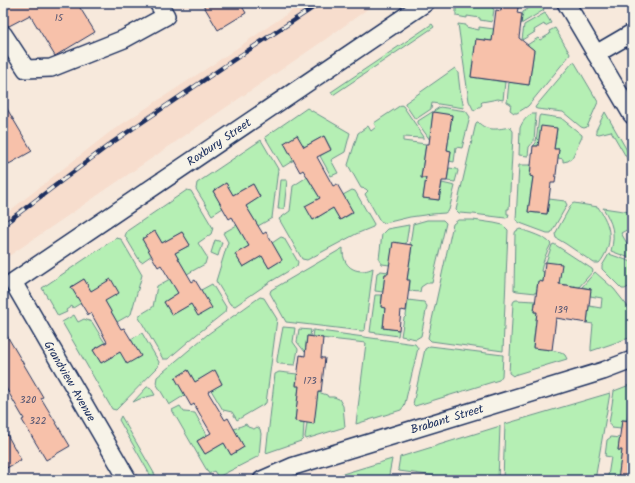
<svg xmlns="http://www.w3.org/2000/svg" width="635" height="483" viewBox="0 0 635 483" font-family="Kalam,sans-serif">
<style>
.built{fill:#f7ddcd}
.green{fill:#b5efb4;stroke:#688f89}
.building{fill:#f7c1aa;stroke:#1b2f5e}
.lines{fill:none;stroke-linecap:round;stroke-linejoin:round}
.minor-casing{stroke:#1b2f5e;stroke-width:20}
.minor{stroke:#f7f3e8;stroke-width:17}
.rail-casing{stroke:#1b2f5e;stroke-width:4.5}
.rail{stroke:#f7f3e8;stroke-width:3;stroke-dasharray:9;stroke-linecap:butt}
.labels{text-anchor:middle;stroke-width:3;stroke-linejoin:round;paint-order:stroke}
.number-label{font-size:10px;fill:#525471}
.street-label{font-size:12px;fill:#1b2f5e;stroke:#f7f3e8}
</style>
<rect width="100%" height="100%" fill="#f7e9dc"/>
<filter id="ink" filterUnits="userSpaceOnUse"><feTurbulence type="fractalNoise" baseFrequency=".025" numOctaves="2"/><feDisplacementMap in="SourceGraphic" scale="8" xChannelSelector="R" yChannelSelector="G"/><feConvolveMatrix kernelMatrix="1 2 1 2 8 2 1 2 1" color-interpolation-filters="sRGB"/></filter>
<g filter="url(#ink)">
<path class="built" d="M303,3H376L323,41L3,260V216L110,132L218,61Z"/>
<g class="green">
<path d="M462,3H489L494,10L492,22L480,20V18L467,16V18L456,16V7Z"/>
<path d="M537,3H540L544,10L521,24L523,12Z"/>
<path d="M545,13L551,23L545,26L544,24L534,30L535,32L522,40L524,25Z"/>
<path d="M432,24L434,27L333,95L331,92Z"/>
<path d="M458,24L466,25V27L479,30V27L494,29L492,41L476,39L471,77L505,82L503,100L498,99L482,102L481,103L482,105L474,111L469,101Z"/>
<path d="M555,28L570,54L569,56L528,106L517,113H514L510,110L511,104L507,102L509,82L529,85L534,50L527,45L538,38L540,40L550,34L549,31Z"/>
<path d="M573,62L575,63L598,102L587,127L584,128L581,127L563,112L537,109L535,108L536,106Z"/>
<path d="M455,68L458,73L460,90L464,108L432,103L431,109L416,119H415L405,104V103Z"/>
<path d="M401,105L403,106L424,137V138L403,137V141L426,144L421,177L426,178L423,198L439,200L442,183L455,186L449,210L445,213L432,214L410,217L385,223L380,221L366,196L365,194L368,191L366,189L361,188L348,165L358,133L368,126L371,131L376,127L374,123Z"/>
<path d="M440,107L466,111L470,117L462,148L456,147L454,162L449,161L451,151L447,150L452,115L433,113L430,140L418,123V121Z"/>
<path d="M307,108L350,133L345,152L331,160L338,173L331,176L320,156L331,149L324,136L304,147L297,136L284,143L294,160L283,167L265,137Z"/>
<path d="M605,112L632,159V167L611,131L599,134L596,133V130Z"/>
<path d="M532,114H536V115L534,141L529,147L528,156L519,155L520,128C522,122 527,116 532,114Z"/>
<path d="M540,115L561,118L582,135V137L572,158L568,161L563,162V159L558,158L559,149H554L557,129L538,146H533L536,143L539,117Z"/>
<path d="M477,122H478C487,132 499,129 510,127L513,131V136L509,209H507V214H509L508,217L506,218L473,214L459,213L456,210L476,123Z"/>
<path d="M261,140L278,169L272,218L258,226L246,206L260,197L253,184L233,195L226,183L213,191L223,208L212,215L196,189L197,183Z"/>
<path d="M519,165H531L530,176L533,177L528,212L547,214L549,199L565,201L567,205L551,233H547L520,223L516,220Z"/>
<path d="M449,168L457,169L458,171L455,182L447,181Z"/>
<path d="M307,177L320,198L306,206L313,220L333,208L340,220L353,213L343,195L352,190L355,191L374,224L373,227L356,234L307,260L302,259L279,219L290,211L293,186Z"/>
<path d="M281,180H287L284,209H278Z"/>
<path d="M187,190L191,191L213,228L211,234L198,243L207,257L205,264L187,274L175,253L190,245L182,232L162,243L155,231L142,239L152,255L142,262L140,261L125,236L127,231Z"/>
<path d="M574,203L598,207C608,222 613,235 606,252C604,256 602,260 599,263H594L566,244L556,238L555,234L570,207L572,204Z"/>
<path d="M603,208L630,212L632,214V215L630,217L632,220V227L621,233L632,252V259L611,251C616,233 612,223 603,208Z"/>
<path d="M427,220H443L446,223L432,283H427L421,287L420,292L409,291L410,281L407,280L412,245H410L413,224Z"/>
<path d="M458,220H473L494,223L503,225L508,230L503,351L431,341L428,338L453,224Z"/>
<path d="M237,225L249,246L235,254L243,267L262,256L269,268L282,260L272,243L281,237L284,238L298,262L297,266L270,282L235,306L230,304L216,281L228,242L223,233Z"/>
<path d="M409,225L406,244L393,243L390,265L382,264L379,259L382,234L387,229Z"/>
<path d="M520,229C528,232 546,237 551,244C546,253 543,261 541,271L544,272L543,282H538L536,293L517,291L514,290L515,233L516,231Z"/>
<path d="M116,238L121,239L142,275L131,314L117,322L105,301L111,280L91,291L84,279L71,287L81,303L73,308L72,306L66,310L67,312L58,316L42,288Z"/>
<path d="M215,240L222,242L218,256L211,253Z"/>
<path d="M554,244L592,269L593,271L579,287L559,284L546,262L552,245Z"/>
<path d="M343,248C343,251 343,255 344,258C348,271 362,274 373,268L365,330L362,331L286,322L270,293L271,290Z"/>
<path d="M609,254L632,262V285L625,289H622L602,269V266Z"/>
<path d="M381,271L389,272V274H385L383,292L375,291L377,273Z"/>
<path d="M595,272L614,289L632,312V337L591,351V347L593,324L587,323L589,306L601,308L602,298L590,296L591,289L582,287Z"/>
<path d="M170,279L178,293L164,302L172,315L191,304L201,290L212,284L226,307L225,312L196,335L168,359H163L138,316L153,307L157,286Z"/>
<path d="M375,295H382L381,307L385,308L383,328L399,330L398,336L370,332Z"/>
<path d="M260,297L264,298L277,319L266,403L237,420L232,412L223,410L211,390L222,384L215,371L195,382L188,370L175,378L185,395L169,405L156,383L157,377L208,334Z"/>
<path d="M408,300L424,302L427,306L421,336L416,339L401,336L404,318L406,316Z"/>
<path d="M516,300L535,301L534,312H537L533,347L561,352L565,355L567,359L514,375L513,376L509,373L513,303L514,301Z"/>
<path d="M74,315L78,322L84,319L92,322L105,343L93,350L101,363L120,352L140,356L131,339L142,333L159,362L158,367L116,410L112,409L62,322Z"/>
<path d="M283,327L295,328L293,342L298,349L295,365L280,364L277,362V359Z"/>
<path d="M299,329L311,330L310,336H307L305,352L297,342Z"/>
<path d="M313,330L415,344L418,348L405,403L404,406L401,410L356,424L366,343L312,337Z"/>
<path d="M430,346L503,355L502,376L499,380L415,406L413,404L425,349Z"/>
<path d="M279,372L297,374L296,385L299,386L295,421L304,423L303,439L301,441L266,453L275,374Z"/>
<path d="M632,384V401H630L627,420H622L621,429L612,428L609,424L614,391Z"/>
<path d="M147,387H149L151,388L155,395L142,398L133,402Z"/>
<path d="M318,392L327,395L328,397H334L339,399L343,406L345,427L306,439L305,437L307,423Z"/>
<path d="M610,393L595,480H547V478L532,476L531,480H503L505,424Z"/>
<path d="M180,406L184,412L195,413L207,435L197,441L205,454L224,443L231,455L244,447L234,429L246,424L248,427L254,429L257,427L260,429L261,434L259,456L218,477L214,471L209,474L172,410Z"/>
<path d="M121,416L158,480H153L119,420Z"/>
<path d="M500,426L498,480H465L399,471L398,469L400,457Z"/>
<path d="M611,437L620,438L618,450L622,451L618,480H601L602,476H608L611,457L605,456L607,440Z"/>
<path d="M392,459L388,480H327L326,479Z"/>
</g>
<g class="building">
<path d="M3,3H77L95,32L55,56L30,15L9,26L7,25L3,16Z"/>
<path d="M202,3H240L246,13L218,30Z"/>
<path d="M502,3H519L517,13L522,14L519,38L534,50L529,85L471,77L476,39L492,41L496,10L501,11Z"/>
<path d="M3,102L32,151L9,164L3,154Z"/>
<path d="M433,112L452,115L447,150L451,151L447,181H442L439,200L423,198L426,178H421L426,144H429Z"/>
<path d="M541,126L557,128L554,149H559L555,183H551L547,214L528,212L533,177L530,176L533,146H538Z"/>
<path d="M297,135L304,147L324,136L331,150L317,157L333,186L337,184L353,212L340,220L333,208L313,220L305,206L320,198L303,170L300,172L284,143Z"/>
<path d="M226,183L233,195L253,184L260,197L246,206L263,234L266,232L282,260L269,268L262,256L243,267L235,254L249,246L232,217L229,219L213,191Z"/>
<path d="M155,231L162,243L182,232L190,245L175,253L192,282L195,280L212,308L198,316L191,304L172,315L164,302L178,293L161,265L158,267L142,239Z"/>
<path d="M393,242L412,245L407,280H410L406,311L401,310L399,330L383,328L385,308L381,307L385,274H388Z"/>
<path d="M545,262L562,264L559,284L591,289L587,323L556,318L552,350L533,348L537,312H534L538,281L543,282Z"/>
<path d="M84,279L91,291L111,279L119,293L105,301L121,329L124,328L141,356L127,364L120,352L101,363L93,350L107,342L91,313L88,315L71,287Z"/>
<path d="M3,329L43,397L41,398L70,446L46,460L22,420L24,419L3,383Z"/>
<path d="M307,336L323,338L321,358H325L321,392H318L314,424L295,421L299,386H296L300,355L305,356Z"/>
<path d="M188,370L195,382L215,370L222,384L208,392L225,420L228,418L244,447L231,455L224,443L205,454L197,441L211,433L194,404L191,406L175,378Z"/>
<path d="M622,420L632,421V480H618L622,450H618Z"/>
<path d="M3,427L21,460L3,470Z"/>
</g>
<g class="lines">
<defs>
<g id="minor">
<path d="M566,3L632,115"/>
<path d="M3,34L26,69L51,68L124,39L166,16L158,3"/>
<path d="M596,54L632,33"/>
<path d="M128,480L13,282L425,3"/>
<path d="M262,480L294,466L603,371L632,360"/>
</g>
</defs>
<use href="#minor" class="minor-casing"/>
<use href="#minor" class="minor"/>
<defs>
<path id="rail" d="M3,225L113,142L235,59L320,3"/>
</defs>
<use href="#rail" class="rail-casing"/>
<use href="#rail" class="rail"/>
</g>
</g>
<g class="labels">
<g class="number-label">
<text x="59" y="21">15</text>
<text x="561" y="313">139</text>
<text x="310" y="384">173</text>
<text x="28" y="403">320</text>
<text x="38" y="424">322</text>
</g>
<g class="street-label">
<text transform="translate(219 142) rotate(-34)" y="4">Roxbury Street</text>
<text transform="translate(70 381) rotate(60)" y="4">Grandview Avenue</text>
<text transform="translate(447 419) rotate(-17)" y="4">Brabant Street</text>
</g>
</g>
<rect width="635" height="483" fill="none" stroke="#f7f3e8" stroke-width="16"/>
<rect x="8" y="8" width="619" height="467" fill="none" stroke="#1b2f5e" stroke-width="1.5" filter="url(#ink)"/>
</svg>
